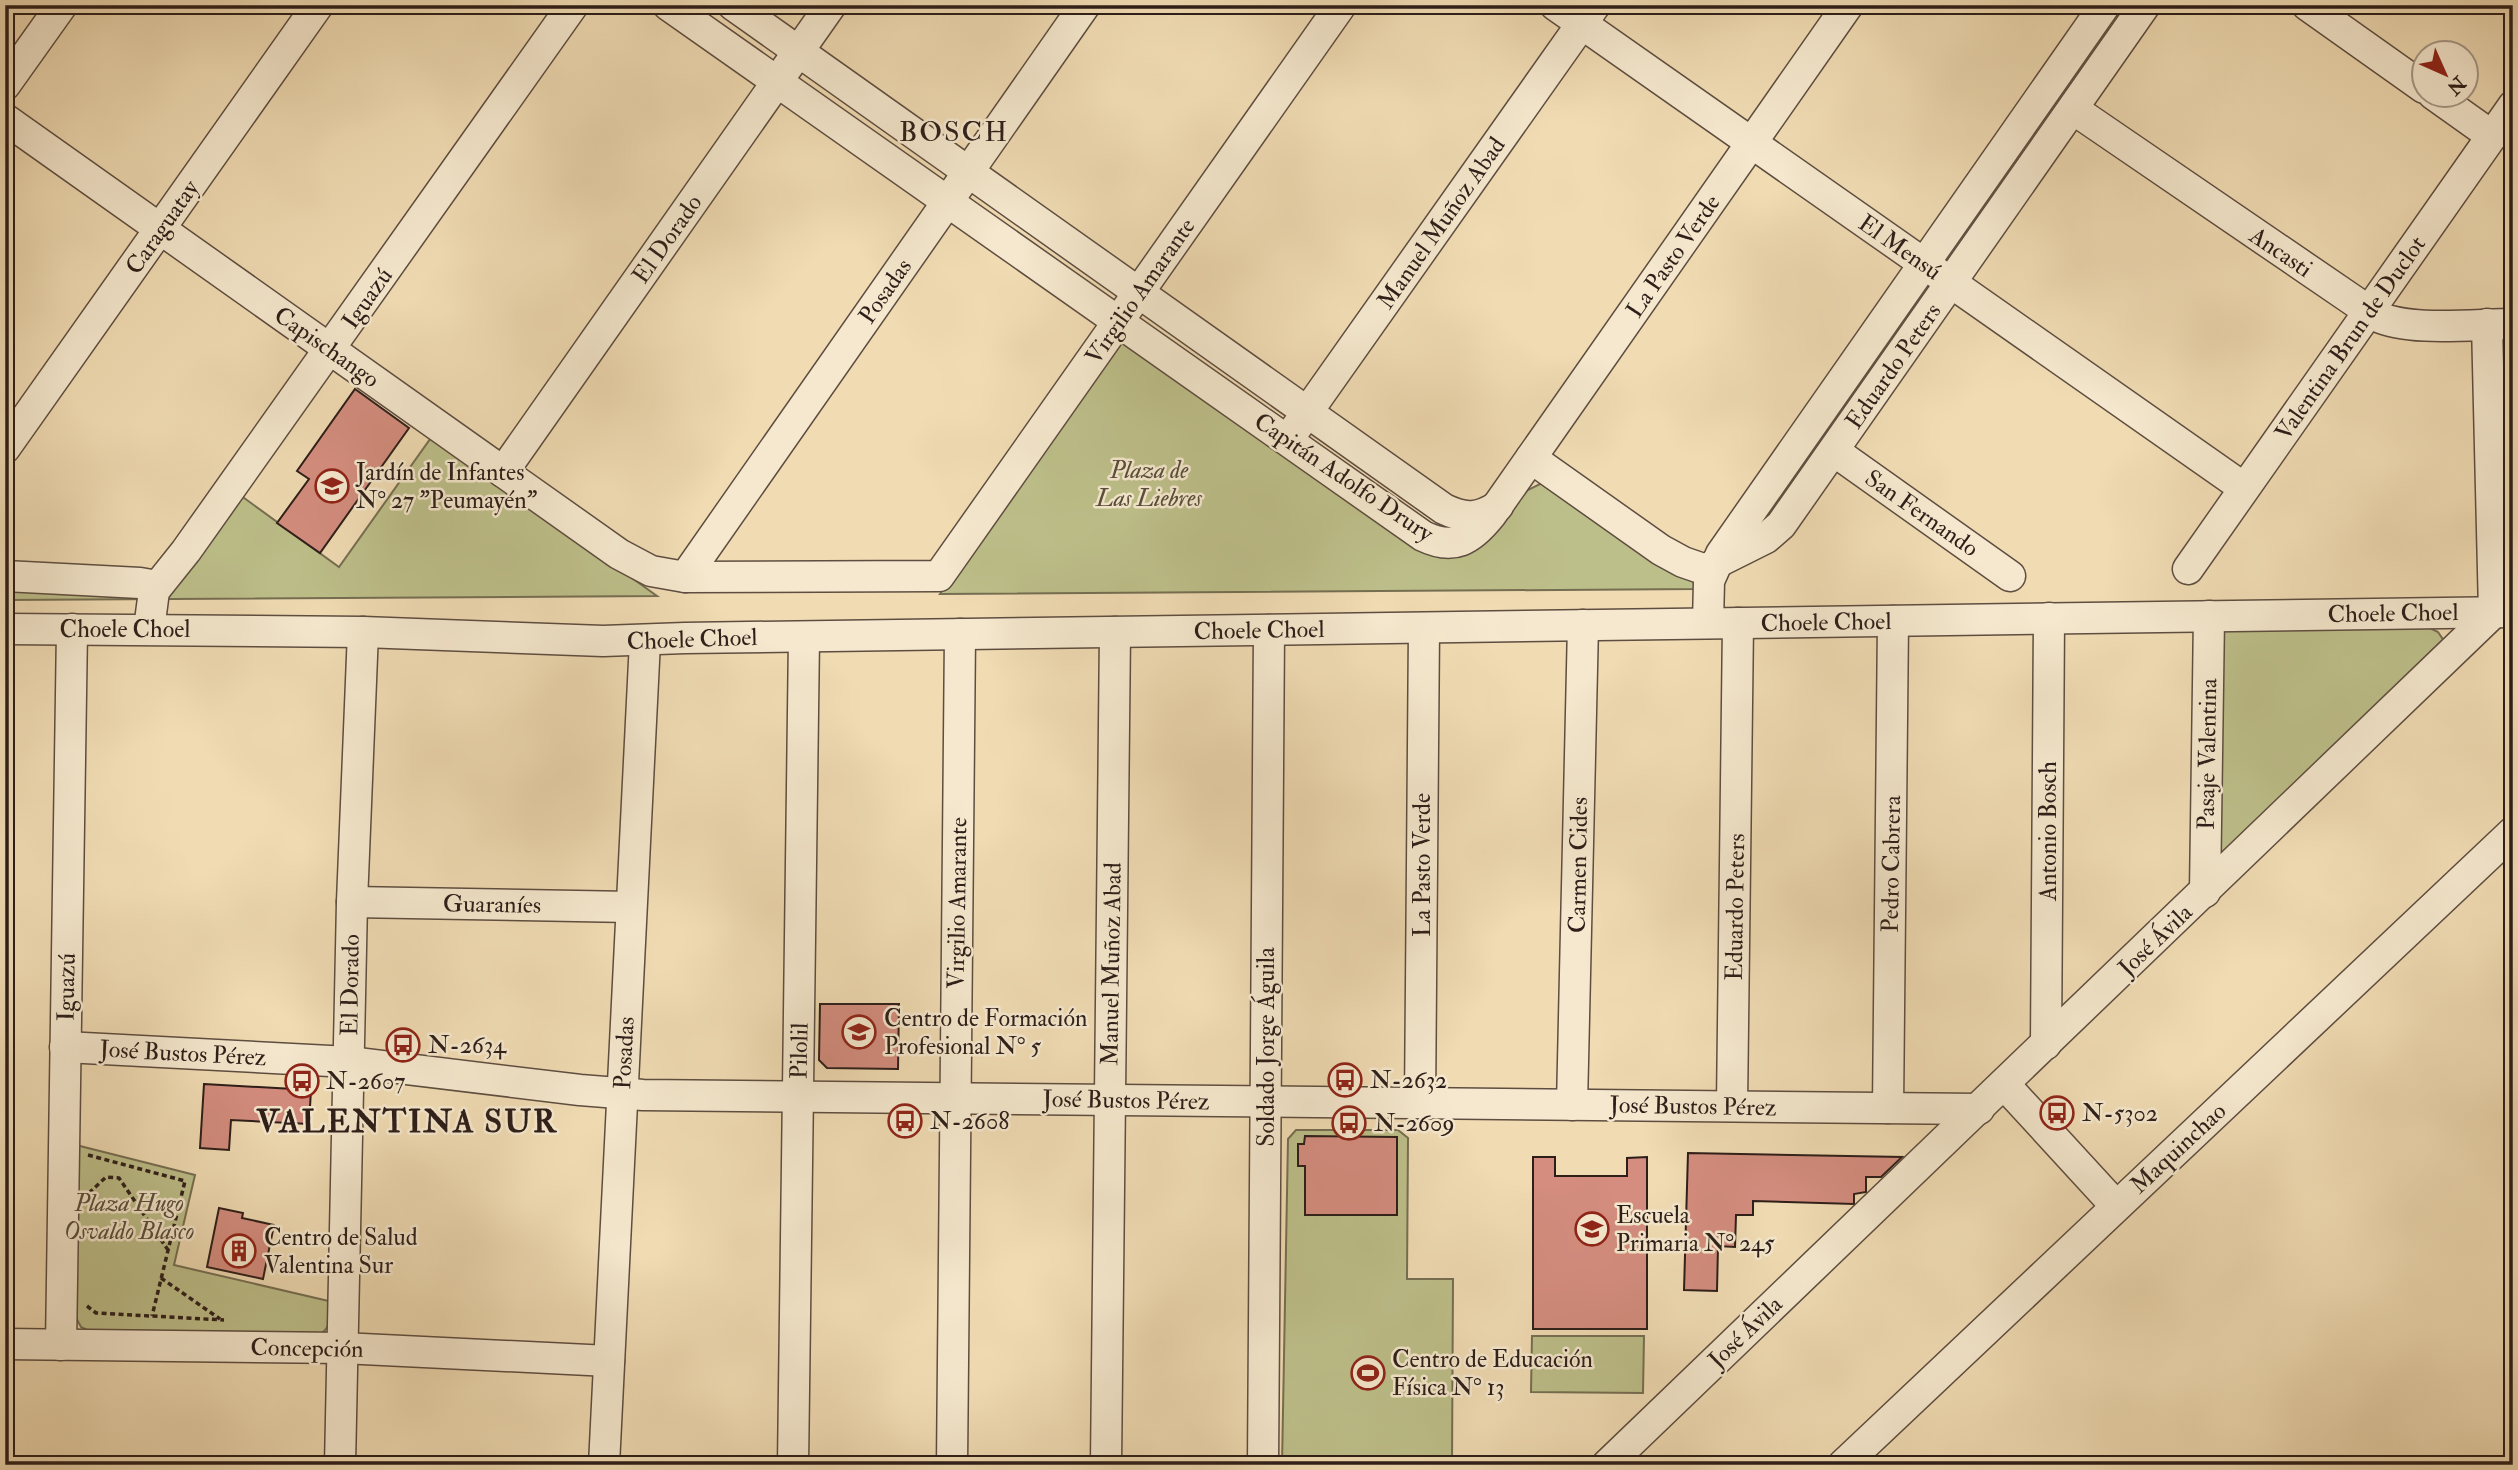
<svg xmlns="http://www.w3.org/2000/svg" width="2518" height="1470" viewBox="0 0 2518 1470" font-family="'IM FELL Double Pica',serif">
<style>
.green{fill:#bdbf8a;stroke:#756e52;stroke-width:2}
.building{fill:#d48d7f;stroke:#2d1e19;stroke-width:2}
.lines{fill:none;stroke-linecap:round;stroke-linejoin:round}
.minor-casing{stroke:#5e4d40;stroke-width:33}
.path{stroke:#2d1e19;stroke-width:3.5;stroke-dasharray:5 3.5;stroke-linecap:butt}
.minor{stroke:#f5e8ce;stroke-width:30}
.labels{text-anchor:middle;stroke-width:5;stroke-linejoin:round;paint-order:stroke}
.street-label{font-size:24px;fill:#2d1e19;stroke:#f5e8ce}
.park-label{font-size:24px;font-style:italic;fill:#584e3b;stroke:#f5e8ce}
.poi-label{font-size:24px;fill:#2d1e19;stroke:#f5e8ce;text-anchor:start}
.quarter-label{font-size:28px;letter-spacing:2px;fill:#2d1e19;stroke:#f5e8ce}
.district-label{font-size:32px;font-weight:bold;letter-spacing:2px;fill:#2d1e19;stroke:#f5e8ce}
</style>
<rect width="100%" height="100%" fill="#f0dbb3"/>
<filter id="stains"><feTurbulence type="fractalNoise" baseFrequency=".00286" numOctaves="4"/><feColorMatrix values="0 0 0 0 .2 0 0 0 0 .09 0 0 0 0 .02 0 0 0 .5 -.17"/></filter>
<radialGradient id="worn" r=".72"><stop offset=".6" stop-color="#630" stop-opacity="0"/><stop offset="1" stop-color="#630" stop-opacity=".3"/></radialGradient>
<g class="green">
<path d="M1126,340L1422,543L1542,483L1694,578L1696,589L940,594L1108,355L1119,343Z"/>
<path d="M433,435L657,596L5,600V584L136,588L240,495L339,567Z"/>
<path d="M2234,625L2426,626L2438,632L2444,641L2231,862L2214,855L2224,631Z"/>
<path d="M1296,1130H1398L1408,1138L1407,1279H1453L1452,1465H1282L1288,1139Z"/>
<path d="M76,1145L195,1175L174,1265L333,1302C331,1314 332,1325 322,1333L87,1330L81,1327L74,1314Z"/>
<path d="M1532,1336H1644L1643,1393L1531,1392Z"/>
</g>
<g class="building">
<path d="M355,389L409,428L320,553L277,523L309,479L297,471Z"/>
<path d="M820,1004H899L898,1069L827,1068L819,1060Z"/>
<path d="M204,1084L311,1090L309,1124L231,1120L229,1150L200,1148Z"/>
<path d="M1305,1136L1397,1137V1215H1305V1166H1298V1144H1304Z"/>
<path d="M1688,1153L1902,1157L1881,1177H1866V1192L1854,1194V1204L1753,1201V1215H1736L1735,1247L1718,1246L1717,1291L1684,1290Z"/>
<path d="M1533,1157H1555V1176H1627V1158L1647,1157V1329H1533Z"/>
<path d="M219,1208L243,1213L242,1218L274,1225L263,1279L207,1267Z"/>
</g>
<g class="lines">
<defs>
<g id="minor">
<path d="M668,5L1423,536C1454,551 1471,540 1491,515L1848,5"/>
<path d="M733,5L1444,509C1465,519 1478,519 1498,506"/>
<path d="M1555,5L2244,488"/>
<path d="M2307,5L2424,88"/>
<path d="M5,85L62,5"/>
<path d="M2433,94L2492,136"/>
<path d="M2073,109L2376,316C2410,332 2474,324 2513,324"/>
<path d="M5,119L619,554L651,571L685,577L939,576L1341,5"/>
<path d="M1296,428L1595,5"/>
<path d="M5,448L318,5"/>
<path d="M1834,451L2010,576"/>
<path d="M1531,458L1661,550L1683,562L1712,572"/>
<path d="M503,472L831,5"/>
<path d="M1716,563L1766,538L1781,525L2145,5"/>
<path d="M2188,569L2513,106"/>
<path d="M5,576L140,583L157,586"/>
<path d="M685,577L1085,5"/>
<path d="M1708,623L1709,581L1721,554L2105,5"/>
<path d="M5,629L363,632L603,641L685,638L2513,612"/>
<path d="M149,629L154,591L186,551L573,5"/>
<path d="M2205,892L2209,616"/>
<path d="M352,902L631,907"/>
<path d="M2046,1044L2049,618"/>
<path d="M65,1047L349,1062L580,1090L643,1095L1979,1109"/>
<path d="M2004,1084L2116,1206"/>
<path d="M1420,1103L1424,628"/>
<path d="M1572,1105L1583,625"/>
<path d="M1732,1106L1738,623"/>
<path d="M1888,1108L1893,621"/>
<path d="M5,1344L342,1348L609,1361"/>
<path d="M61,1345L72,629"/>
<path d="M340,1465L352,902L363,632"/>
<path d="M604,1465L645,641"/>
<path d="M793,1465L804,637"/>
<path d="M952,1465L960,634"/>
<path d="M1106,1465L1115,632"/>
<path d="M1263,1465L1269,630"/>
<path d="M1607,1465L2494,612L2487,324"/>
<path d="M1843,1465L2513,832"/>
</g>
</defs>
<use href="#minor" class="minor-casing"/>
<g class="path">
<path d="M88,1155L185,1181L152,1316"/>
<path d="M89,1193L106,1177L119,1178L168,1250"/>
<path d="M161,1278L220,1319"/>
<path d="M87,1306L96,1313L224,1320"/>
</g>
<use href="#minor" class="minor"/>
</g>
<defs>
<symbol id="school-ring" viewBox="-11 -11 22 22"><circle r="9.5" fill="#f5e8ce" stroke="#8f2418" stroke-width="1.5"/><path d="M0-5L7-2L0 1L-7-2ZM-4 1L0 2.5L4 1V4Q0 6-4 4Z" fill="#8f2418"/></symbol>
<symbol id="university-ring" viewBox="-11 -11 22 22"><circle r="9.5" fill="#f5e8ce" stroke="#8f2418" stroke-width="1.5"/><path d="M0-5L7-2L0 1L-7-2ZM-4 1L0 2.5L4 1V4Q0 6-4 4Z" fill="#8f2418"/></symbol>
<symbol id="bus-ring" viewBox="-11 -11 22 22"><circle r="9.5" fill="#f5e8ce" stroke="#8f2418" stroke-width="1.5"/><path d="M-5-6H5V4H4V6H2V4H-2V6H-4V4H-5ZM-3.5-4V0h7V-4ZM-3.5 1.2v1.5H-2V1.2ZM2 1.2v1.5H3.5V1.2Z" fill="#8f2418"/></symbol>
<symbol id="building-ring" viewBox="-11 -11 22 22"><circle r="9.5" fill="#f5e8ce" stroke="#8f2418" stroke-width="1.5"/><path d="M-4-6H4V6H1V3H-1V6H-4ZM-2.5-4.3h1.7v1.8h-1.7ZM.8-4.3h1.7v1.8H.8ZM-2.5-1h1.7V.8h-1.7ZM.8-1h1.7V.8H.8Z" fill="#8f2418"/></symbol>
<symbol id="stadium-ring" viewBox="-11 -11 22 22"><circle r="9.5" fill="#f5e8ce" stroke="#8f2418" stroke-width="1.5"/><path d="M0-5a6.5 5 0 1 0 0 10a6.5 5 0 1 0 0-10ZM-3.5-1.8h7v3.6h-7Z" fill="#8f2418"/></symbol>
</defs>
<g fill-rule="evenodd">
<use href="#school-ring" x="313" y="467" width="38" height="38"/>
<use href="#university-ring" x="840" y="1013" width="38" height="38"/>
<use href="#bus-ring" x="384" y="1026" width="38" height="38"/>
<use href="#bus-ring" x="1326" y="1061" width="38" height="38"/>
<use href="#bus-ring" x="283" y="1062" width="38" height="38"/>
<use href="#bus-ring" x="2038" y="1094" width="38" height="38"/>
<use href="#bus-ring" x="886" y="1102" width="38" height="38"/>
<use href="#bus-ring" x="1330" y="1104" width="38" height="38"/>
<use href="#school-ring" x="1573" y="1210" width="38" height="38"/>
<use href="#building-ring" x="220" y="1232" width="38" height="38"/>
<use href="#stadium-ring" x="1349" y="1354" width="38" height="38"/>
</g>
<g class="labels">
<g class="street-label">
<text transform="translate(1441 223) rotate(-55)" y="8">Manuel Muñoz Abad</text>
<text transform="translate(162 227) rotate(-55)" y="8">Caraguatay</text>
<text transform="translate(667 239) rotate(-55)" y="8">El Dorado</text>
<text transform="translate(1900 247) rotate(35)" y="8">El Mensú</text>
<text transform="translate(2281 252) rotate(34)" y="8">Ancasti</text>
<text transform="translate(1673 256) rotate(-55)" y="8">La Pasto Verde</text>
<text transform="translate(885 291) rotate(-55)" y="8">Posadas</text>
<text transform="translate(1140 291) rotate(-55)" y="8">Virgilio Amarante</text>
<text transform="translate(367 298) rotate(-55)" y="8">Iguazú</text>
<text transform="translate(2350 338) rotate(-55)" y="8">Valentina Brun de Duclot</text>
<text transform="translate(327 347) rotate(35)" y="8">Capischango</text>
<text transform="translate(1893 366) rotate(-55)" y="8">Eduardo Peters</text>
<text transform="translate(1344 477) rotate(34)" y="8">Capitán Adolfo Drury</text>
<text transform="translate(1922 513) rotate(35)" y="8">San Fernando</text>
<text transform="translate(2393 613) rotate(-1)" y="8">Choele Choel</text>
<text transform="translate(1826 622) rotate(-1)" y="8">Choele Choel</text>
<text x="125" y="637">Choele Choel</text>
<text transform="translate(1259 630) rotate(-1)" y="8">Choele Choel</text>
<text transform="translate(692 639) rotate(-2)" y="8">Choele Choel</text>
<text transform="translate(2207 754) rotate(-89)" y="8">Pasaje Valentina</text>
<text transform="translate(2048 831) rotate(-90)" y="8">Antonio Bosch</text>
<text transform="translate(1891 864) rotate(-89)" y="8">Pedro Cabrera</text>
<text transform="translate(1422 865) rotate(-90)" y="8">La Pasto Verde</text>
<text transform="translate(1578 865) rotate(-89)" y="8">Carmen Cides</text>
<text transform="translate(957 903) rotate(-89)" y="8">Virgilio Amarante</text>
<text transform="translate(492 904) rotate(1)" y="8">Guaraníes</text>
<text transform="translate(1735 907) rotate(-89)" y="8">Eduardo Peters</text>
<text transform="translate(2155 940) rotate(-44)" y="8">José Ávila</text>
<text transform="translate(1111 964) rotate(-89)" y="8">Manuel Muñoz Abad</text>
<text transform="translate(350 985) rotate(-89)" y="8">El Dorado</text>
<text transform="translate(66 987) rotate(-89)" y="8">Iguazú</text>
<text transform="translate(1266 1047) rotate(-90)" y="8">Soldado Jorge Águila</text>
<text transform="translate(799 1051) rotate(-89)" y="8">Pilolil</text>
<text transform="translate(183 1053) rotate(3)" y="8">José Bustos Pérez</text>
<text transform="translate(624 1053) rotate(-87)" y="8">Posadas</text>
<text transform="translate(1126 1100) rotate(1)" y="8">José Bustos Pérez</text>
<text transform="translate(1693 1106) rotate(1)" y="8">José Bustos Pérez</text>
<text transform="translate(2178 1148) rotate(-43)" y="8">Maquinchao</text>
<text transform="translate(1745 1332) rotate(-44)" y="8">José Ávila</text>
<text transform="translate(307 1348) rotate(1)" y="8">Concepción</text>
</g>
<g class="park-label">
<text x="1149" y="478">Plaza de<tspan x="1149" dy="28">Las Liebres</tspan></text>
<text x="129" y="1211">Plaza Hugo<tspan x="129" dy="28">Osvaldo Blasco</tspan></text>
</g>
<g class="poi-label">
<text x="356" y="480">Jardín de Infantes<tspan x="356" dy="28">N° 27 "Peumayén"</tspan></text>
<text x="884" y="1026">Centro de Formación<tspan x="884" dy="28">Profesional N° 5</tspan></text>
<text x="428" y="1053">N-2634</text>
<text x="1370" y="1088">N-2632</text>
<text x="326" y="1089">N-2607</text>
<text x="2082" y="1121">N-5302</text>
<text x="930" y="1129">N-2608</text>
<text x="1374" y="1131">N-2609</text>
<text x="1616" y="1223">Escuela<tspan x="1616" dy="28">Primaria N° 245</tspan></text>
<text x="264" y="1245">Centro de Salud<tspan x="264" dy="28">Valentina Sur</tspan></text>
<text x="1392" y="1367">Centro de Educación<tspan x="1392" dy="28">Física N° 13</tspan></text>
</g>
<g class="quarter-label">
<text x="954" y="141">BOSCH</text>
</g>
<g class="district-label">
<text x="407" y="1132">VALENTINA SUR</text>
</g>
</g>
<rect width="2518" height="1470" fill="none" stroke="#f0dbb3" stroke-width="28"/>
<rect x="7" y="7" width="2504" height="1456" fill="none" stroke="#2d1e19" stroke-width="3.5"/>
<rect x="14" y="14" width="2490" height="1442" fill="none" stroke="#2d1e19" stroke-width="2"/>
<g transform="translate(2445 74) rotate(135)"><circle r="33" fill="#f5e8ce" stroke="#a59786" stroke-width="2"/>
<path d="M0-5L12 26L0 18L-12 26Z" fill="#8f2418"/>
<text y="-10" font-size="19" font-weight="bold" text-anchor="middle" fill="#2d1e19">N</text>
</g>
<rect width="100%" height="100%" filter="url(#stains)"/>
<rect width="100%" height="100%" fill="url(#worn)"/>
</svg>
